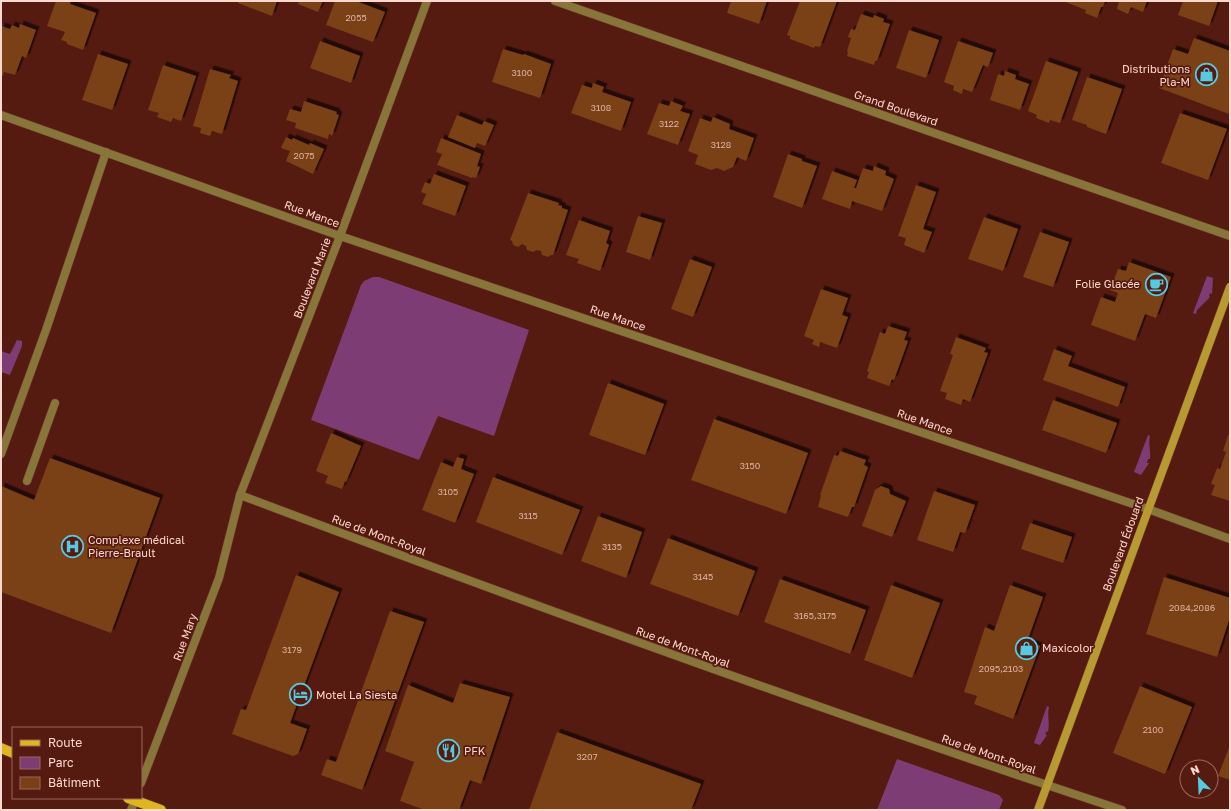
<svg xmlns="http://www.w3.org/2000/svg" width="1231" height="811" viewBox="0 0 1231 811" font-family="'Golos Text',sans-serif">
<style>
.green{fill:#7d3d74}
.building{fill:#7a3f14;filter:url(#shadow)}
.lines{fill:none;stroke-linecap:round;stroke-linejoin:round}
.lane-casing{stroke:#71392f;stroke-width:9}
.street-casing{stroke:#71392f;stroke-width:9}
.secondary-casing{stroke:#71392f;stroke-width:9}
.primary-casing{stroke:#71392f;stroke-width:11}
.lane{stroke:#877539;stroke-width:8}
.street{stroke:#877539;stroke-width:8}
.secondary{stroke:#b89a32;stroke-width:8}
.primary{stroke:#deb71f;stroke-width:10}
.labels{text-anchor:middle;stroke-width:3.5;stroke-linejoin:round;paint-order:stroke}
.number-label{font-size:9px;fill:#deb2a0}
.poi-label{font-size:11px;fill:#ffd8cf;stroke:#561b10;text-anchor:start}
.street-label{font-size:11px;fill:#ffd8cf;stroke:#561b10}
</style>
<defs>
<filter id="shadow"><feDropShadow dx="3.5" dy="-3.5" stdDeviation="0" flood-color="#0009"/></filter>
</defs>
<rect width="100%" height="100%" fill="#561b10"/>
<g class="green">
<path d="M1207,276L1213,278L1212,294L1210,293L1209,296L1210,297L1197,310L1196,314L1193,313Z"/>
<path d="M373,277H379L529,330L494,436L438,416L419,460L311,420L361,285L364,281Z"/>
<path d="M17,340L22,341V346L10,375L1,372V351L10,354Z"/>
<path d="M1148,435L1150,436C1148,444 1151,451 1150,459H1148L1147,463H1149L1141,475L1134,472Z"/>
<path d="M1047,706L1049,707C1047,715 1050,723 1048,732L1047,731L1045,734L1047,735L1040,745L1034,743Z"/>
<path d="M897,759L999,795L1003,800L999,810H877Z"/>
</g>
<g class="building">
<path d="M56,1H71L70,4L96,13L83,50L67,44V42L61,40L65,32L47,26Z"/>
<path d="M238,1H277L272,16L238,3Z"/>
<path d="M299,1H323L318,12L298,4Z"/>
<path d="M335,1H356L385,12L373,42L326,25Z"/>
<path d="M731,1H767L759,24L727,13Z"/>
<path d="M800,1H837L820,47L815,46L814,48L790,39V36L787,35Z"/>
<path d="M1063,1H1105L1103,7H1101L1097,18L1085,13L1086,10Z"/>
<path d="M1119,1H1147L1143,12L1131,7L1128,14L1117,9Z"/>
<path d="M1183,1H1218L1209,26L1178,15Z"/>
<path d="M861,14L873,18L874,15L884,19L883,22L890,24L877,61H875L874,65L847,56L848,52L847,51L851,38L848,37L851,29L855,30Z"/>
<path d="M20,24L36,30L26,58L22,56L15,75L4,72L3,76L1,75V26L10,29L12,25L19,28Z"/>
<path d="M909,30L939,40L926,78L896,68Z"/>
<path d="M1194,38L1230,51V111L1229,114L1159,88L1173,49L1188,54Z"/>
<path d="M320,41L360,56L351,83L310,68Z"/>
<path d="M958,41L993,53L988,67L983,65L972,92L963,89L962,94L953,90L954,86L944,82Z"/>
<path d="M503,49L523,55L524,54L551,64L540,98L492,82Z"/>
<path d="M98,54L128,64L112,110L82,100Z"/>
<path d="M1046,61L1078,72L1060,123L1050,120L1049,123L1036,118L1037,115L1028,111Z"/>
<path d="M163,65L196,76L181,121L173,118L171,122L157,117L159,113L148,110Z"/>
<path d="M210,69L231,75L229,78L238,81L222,134L212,131L210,136L200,133L201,128L193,126Z"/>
<path d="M1005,71L1016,75L1015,79L1029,84L1020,110L990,100L998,74L1004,76Z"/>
<path d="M1087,77L1122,89L1106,134L1087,127V125L1072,120Z"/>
<path d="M593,83L604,87L602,92L631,102L621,131L571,113L582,85L592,88Z"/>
<path d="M304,101L337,112L336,114L339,115L332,136L329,134L328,139L295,128L296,123L286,120L290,109L301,112Z"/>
<path d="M671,101L683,106L680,111L690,114L678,145L647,134L659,103L669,106Z"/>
<path d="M1180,113L1227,129L1208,180L1161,163Z"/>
<path d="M457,115L482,125L484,121L494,125L485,146L477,143L475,148L448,137Z"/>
<path d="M713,117L730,124L729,129L754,138L746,161L737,157L733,167L724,171L717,168L711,170L695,164L698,155L688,151L700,118L711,122Z"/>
<path d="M286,137L292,140L293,138L309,145L310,143L324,149L313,174L286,161L290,151L281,148Z"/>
<path d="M441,138L481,154L477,166L480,167L476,178L472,177V178L437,165L442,154L436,152Z"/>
<path d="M788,154L802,159V161L817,166L802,208L773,197Z"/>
<path d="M874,166L886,171L885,175L894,179L882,211L852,201L850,209L822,199L832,171L857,180L854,188H856L863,168L873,171Z"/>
<path d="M434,174L466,186L455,216L422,204L426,194L421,192L425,182L430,184Z"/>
<path d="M916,185L936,192L923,229L932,232L924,253L904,245L906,238L898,236Z"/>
<path d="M528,193L559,203L558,205L562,206V208L568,210L553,255H551L548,257L542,255L541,251L537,250L533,252L527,250L526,246L522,244L518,247L513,245L512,241L510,240Z"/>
<path d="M638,216L662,223L650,260L626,252Z"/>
<path d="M984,217L1018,229L1003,271L968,259Z"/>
<path d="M579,220L610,231L606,243L609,245L600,271L577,263L579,259L566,255Z"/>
<path d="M1040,232L1069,242L1053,287L1023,277Z"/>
<path d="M690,259L712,267L693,317L671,309Z"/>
<path d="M1129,262L1171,277L1156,318L1145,314L1135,341L1091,325L1101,297L1115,302L1118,293L1110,290L1118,269L1126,271Z"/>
<path d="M821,289L848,298L842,315L848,317L837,348L820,342L819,347L812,344L814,340L804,336Z"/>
<path d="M888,326L907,332L904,340L908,341L894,380L892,379L889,386L867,378L869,372L867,371L880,332L885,334Z"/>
<path d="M956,337L986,348L984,352L988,353L970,402L963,399L961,405L945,399L947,393L940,391L953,355L950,354Z"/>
<path d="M1054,349L1072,356L1068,366L1125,387L1118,407L1043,380Z"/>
<path d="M608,383L664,404L645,455L589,435Z"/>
<path d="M1053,400L1117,423L1106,453L1042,430Z"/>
<path d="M714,419L808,453L786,514L691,480Z"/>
<path d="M331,433L361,446L346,482L345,481L342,489L325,483L328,476L316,471Z"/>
<path d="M1228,435L1230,436V501L1211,495L1215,485L1211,484L1217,468L1220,469L1226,452L1223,451Z"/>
<path d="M840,451L866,460L864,465L868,467L854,507H852L848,517L818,507L821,495H820L834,455L838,456Z"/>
<path d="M457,457L464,459L461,469L474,474L455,523L422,510L441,462L453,467Z"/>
<path d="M50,458L160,498L111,633L1,592V486L34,500Z"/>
<path d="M493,477L580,510L562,555L476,522Z"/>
<path d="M881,486L889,489L890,494L906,501L892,537L862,526L875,490Z"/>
<path d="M934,491L975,505L965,533L960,532L953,552L917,540Z"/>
<path d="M598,516L642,532L626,578L581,561Z"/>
<path d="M1030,523L1072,537L1063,563L1021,549Z"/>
<path d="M668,538L755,571L738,616L650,584Z"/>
<path d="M296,575L339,592L290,723L307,729L298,754L293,756L232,734L241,709L246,710Z"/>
<path d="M1164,577L1230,598V617L1217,657L1146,634Z"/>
<path d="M780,579L866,610L850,654L764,622Z"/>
<path d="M891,585L940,603L912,678L864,660Z"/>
<path d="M1010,585L1043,597L1027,642L1040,646L1013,719L974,704L977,696L964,692L985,627L994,631Z"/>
<path d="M390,611L424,622L362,790L321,775L327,759L336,762Z"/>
<path d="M460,683L510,697L481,784L470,780L459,810H425L400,801L414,762L385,751L408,685L453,703Z"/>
<path d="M1140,686L1192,707L1165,774L1113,753Z"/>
<path d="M557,732L701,784L691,810H529Z"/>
<path d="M1230,745V780L1218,776Z"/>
</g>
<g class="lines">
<defs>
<g id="lane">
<path d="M1,454L46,330L106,152"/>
<path d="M27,481L55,403"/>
</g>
<g id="street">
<path d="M555,1L1230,236"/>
<path d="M1,115L340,236L1148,509L1230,539"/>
<path d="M240,495C532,605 826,712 1122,810"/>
<path d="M141,783L219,578L240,495L340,236L427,1"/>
<path d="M131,810L136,798"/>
</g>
<path id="secondary" d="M1038,810L1230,287"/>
<g id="primary">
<path d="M1,748L13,753"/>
<path d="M128,798L161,810"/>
</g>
</defs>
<use href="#lane" class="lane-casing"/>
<use href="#street" class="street-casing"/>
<use href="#secondary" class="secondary-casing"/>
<use href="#primary" class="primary-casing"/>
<use href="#lane" class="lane"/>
<use href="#street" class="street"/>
<use href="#secondary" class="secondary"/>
<use href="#primary" class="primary"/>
</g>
<defs>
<symbol id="shop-ring" viewBox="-11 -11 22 22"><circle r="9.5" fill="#561b10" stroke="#55cae0" stroke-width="1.5"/><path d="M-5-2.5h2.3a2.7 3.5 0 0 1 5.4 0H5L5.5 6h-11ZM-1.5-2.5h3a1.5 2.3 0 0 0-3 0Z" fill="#55cae0"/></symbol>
<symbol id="cafe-ring" viewBox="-11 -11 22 22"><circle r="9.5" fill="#561b10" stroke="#55cae0" stroke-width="1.5"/><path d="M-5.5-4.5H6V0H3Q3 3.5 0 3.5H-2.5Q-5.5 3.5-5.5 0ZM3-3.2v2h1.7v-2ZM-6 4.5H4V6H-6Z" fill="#55cae0"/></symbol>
<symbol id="hospital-ring" viewBox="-11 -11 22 22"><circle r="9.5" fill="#561b10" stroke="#55cae0" stroke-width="1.5"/><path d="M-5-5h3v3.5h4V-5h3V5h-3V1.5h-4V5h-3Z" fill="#55cae0"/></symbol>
<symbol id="hotel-ring" viewBox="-11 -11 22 22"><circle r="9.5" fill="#561b10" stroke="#55cae0" stroke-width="1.5"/><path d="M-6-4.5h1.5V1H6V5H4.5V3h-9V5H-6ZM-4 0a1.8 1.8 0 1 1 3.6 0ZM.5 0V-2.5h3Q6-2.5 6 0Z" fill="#55cae0"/></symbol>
<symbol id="restaurant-ring" viewBox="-11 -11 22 22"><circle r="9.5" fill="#561b10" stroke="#55cae0" stroke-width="1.5"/><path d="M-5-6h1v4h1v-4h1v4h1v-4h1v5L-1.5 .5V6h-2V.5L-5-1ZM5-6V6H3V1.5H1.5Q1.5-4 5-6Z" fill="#55cae0"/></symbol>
</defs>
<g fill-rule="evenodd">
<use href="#shop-ring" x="1194" y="62" width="25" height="25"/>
<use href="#cafe-ring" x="1144" y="272" width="25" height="25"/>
<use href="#hospital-ring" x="60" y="534" width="25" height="25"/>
<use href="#shop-ring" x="1014" y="636" width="25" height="25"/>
<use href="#hotel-ring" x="288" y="682" width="25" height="25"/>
<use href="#restaurant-ring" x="436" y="738" width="25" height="25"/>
</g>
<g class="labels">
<g class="number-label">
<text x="356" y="21">2055</text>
<text x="522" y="76">3100</text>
<text x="601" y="111">3108</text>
<text x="669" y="127">3122</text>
<text x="721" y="148">3128</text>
<text x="304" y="159">2075</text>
<text x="750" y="469">3150</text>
<text x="448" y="495">3105</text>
<text x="528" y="519">3115</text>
<text x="612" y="550">3135</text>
<text x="703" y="580">3145</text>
<text x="1192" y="611">2084,2086</text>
<text x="815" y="619">3165,3175</text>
<text x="292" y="653">3179</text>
<text x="1001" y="672">2095,2103</text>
<text x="1153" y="733">2100</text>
<text x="587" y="760">3207</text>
</g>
<g class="poi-label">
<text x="1190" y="73" text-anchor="end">Distributions<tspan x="1190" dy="13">Pla-M</tspan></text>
<text x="1140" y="288" text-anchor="end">Folie Glacée</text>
<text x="88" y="544">Complexe médical<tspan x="88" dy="13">Pierre-Brault</tspan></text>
<text x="1042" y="652">Maxicolor</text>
<text x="316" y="699">Motel La Siesta</text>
<text x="464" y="755">PFK</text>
</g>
<g class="street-label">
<text transform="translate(896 108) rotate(19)" y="4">Grand Boulevard</text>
<text transform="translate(312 214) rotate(20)" y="4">Rue Mance</text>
<text transform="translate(312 278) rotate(-69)" y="4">Boulevard Marie</text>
<text transform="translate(618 318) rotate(19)" y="4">Rue Mance</text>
<text transform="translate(925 422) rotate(19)" y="4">Rue Mance</text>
<text transform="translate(379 535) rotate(20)" y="4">Rue de Mont-Royal</text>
<text transform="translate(1123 544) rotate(-70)" y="4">Boulevard Édouard</text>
<text transform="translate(185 637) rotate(-70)" y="4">Rue Mary</text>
<text transform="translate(683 647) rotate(20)" y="4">Rue de Mont-Royal</text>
<text transform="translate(989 754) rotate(19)" y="4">Rue de Mont-Royal</text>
</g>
</g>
<rect width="1231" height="811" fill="none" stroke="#ffd8cf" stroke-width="4"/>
<rect x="12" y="727" width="130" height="72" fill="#561b10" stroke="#9a675c"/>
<rect x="20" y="740" width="20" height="6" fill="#deb71f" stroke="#9a675c"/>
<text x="48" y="747" font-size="12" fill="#ffd8cf">Route</text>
<rect x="20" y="757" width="20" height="12" fill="#7d3d74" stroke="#9a675c"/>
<text x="48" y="767" font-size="12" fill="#ffd8cf">Parc</text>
<rect x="20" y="777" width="20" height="12" fill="#7a3f14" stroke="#9a675c"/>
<text x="48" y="787" font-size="12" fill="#ffd8cf">Bâtiment</text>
<g transform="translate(1199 779) rotate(336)"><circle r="19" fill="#561b10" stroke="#9a675c"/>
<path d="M0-3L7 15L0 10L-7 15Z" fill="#55cae0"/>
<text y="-6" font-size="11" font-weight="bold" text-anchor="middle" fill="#ffd8cf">N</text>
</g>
</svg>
